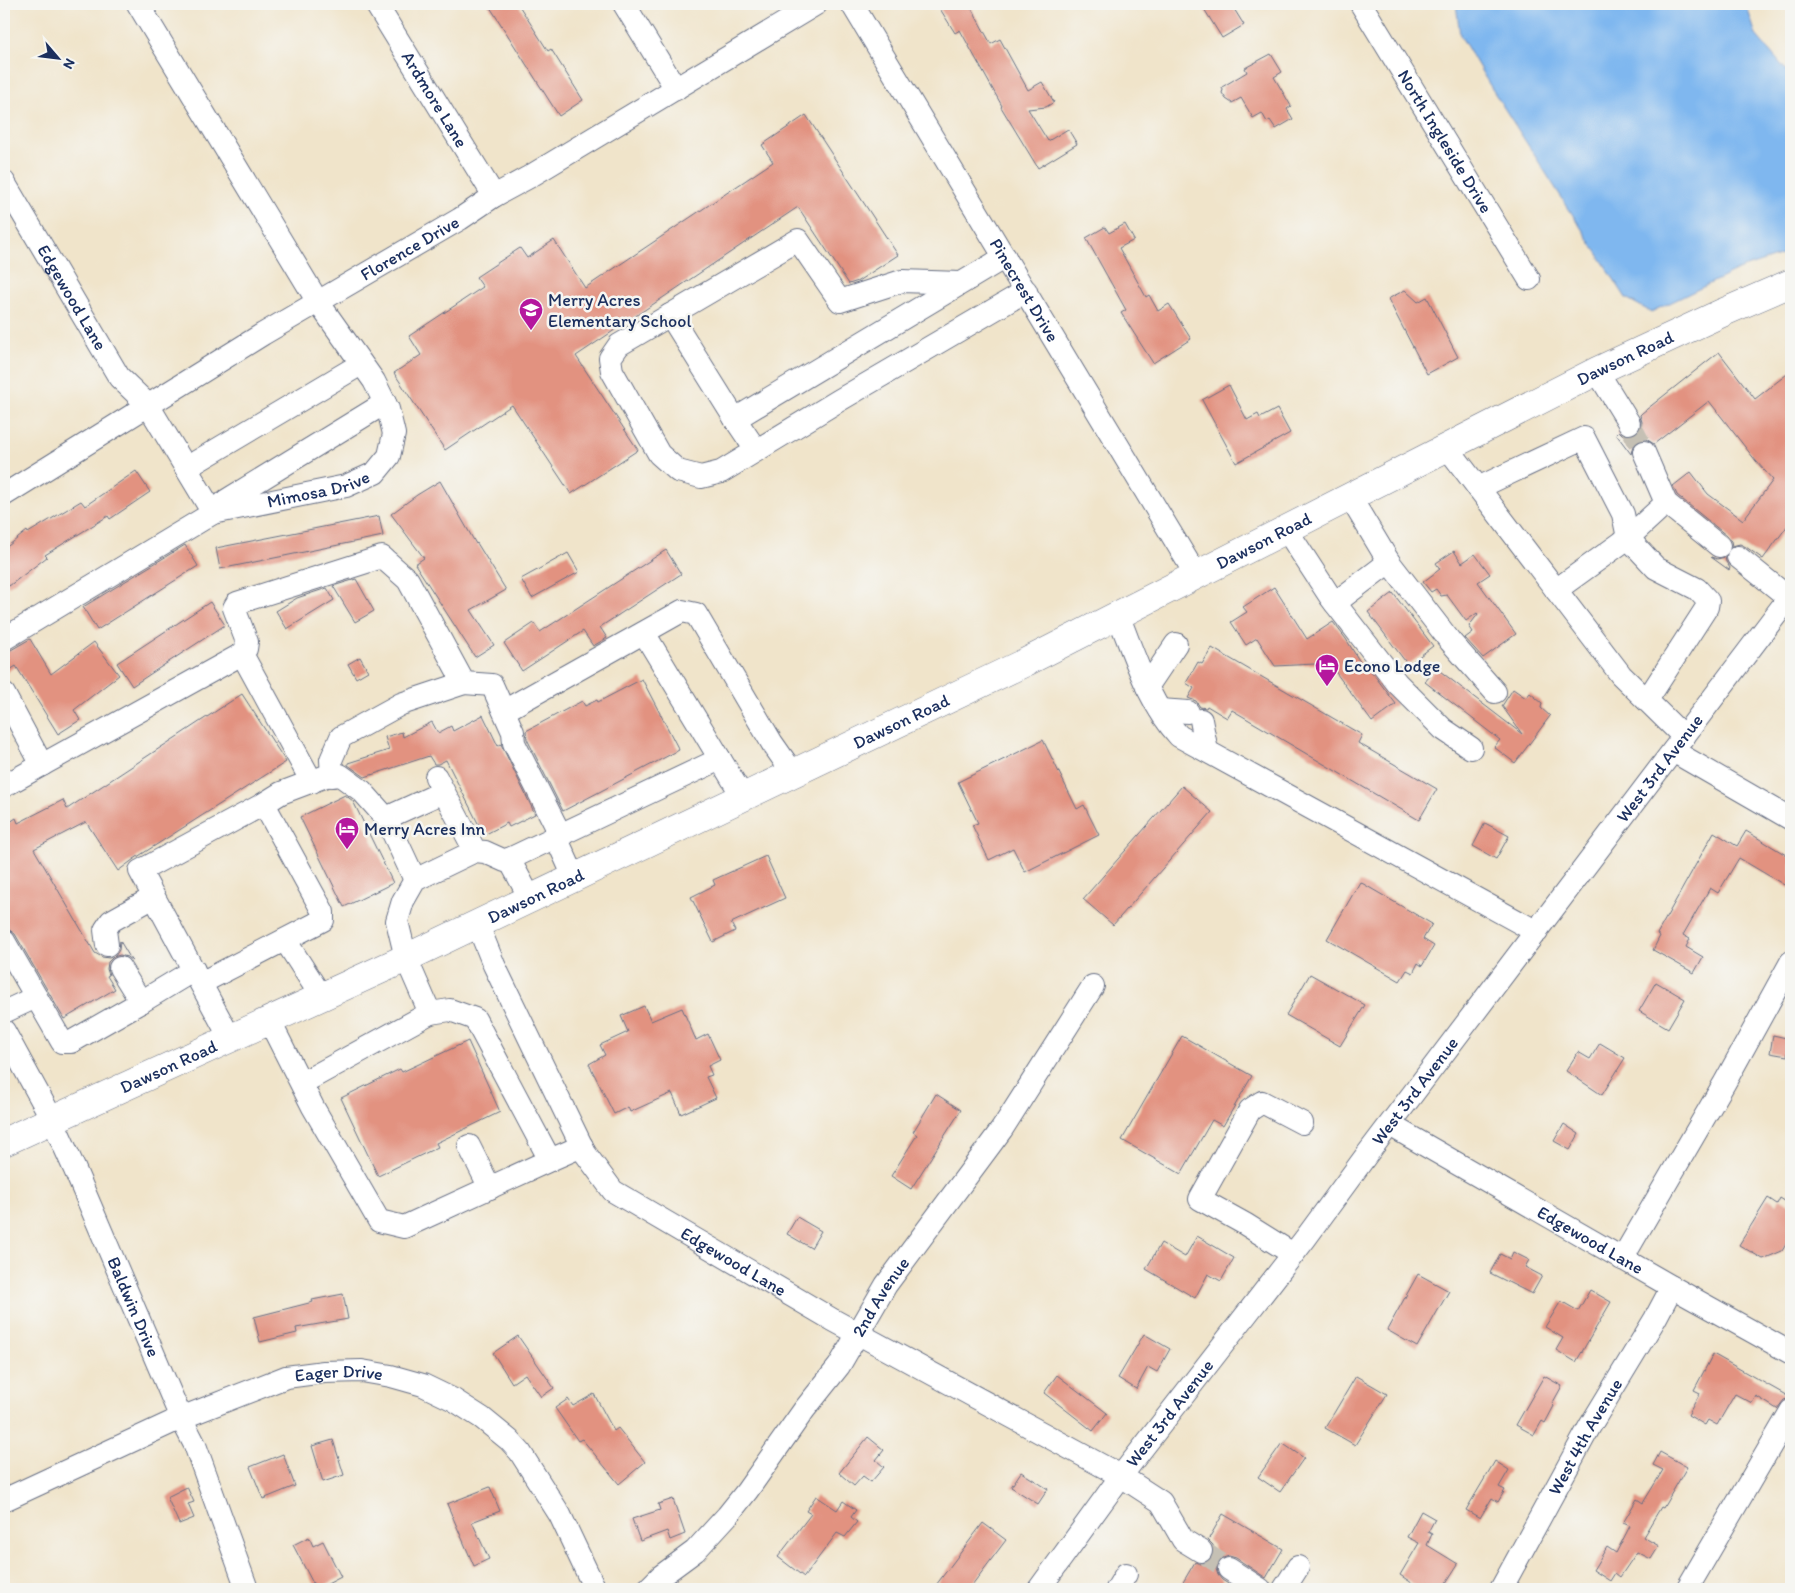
<svg xmlns="http://www.w3.org/2000/svg" width="1795" height="1593" viewBox="0 0 1795 1593" font-family="Itim,sans-serif">
<style>
.water{fill:#7fb7ef;stroke:#4d73a6}
.building{fill:#e29280}
.lines{fill:none;stroke-linecap:round;stroke-linejoin:round}
.minor-tunnel{stroke:#c5c0b4;stroke-width:22;stroke-dasharray:22 11;stroke-linecap:butt}
.minor-casing{stroke:#666e84;stroke-width:24}
.major-casing{stroke:#666e84;stroke-width:29}
.minor{stroke:#fff;stroke-width:22}
.major{stroke:#fff;stroke-width:28}
.labels{text-anchor:middle;stroke-width:5;stroke-linejoin:round;paint-order:stroke}
.street-label{font-size:18px;fill:#1b2f5e;stroke:#f6f6f2}
.poi-label{font-size:18px;fill:#1b2f5e;stroke:#f6f6f2;text-anchor:start}
</style>
<rect width="100%" height="100%" fill="#f6f6f2"/>
<filter id="ink" filterUnits="userSpaceOnUse"><feTurbulence type="fractalNoise" baseFrequency=".02" numOctaves="2"/><feDisplacementMap in="SourceGraphic" scale="10" xChannelSelector="R" yChannelSelector="G"/><feConvolveMatrix kernelMatrix="1 2 1 2 8 2 1 2 1" color-interpolation-filters="sRGB"/></filter>
<filter id="wash" filterUnits="userSpaceOnUse"><feTurbulence type="fractalNoise" baseFrequency=".0096" numOctaves="4" result="noise"/><feDisplacementMap in="SourceGraphic" scale="20" xChannelSelector="R" yChannelSelector="G"/><feGaussianBlur stdDeviation="1.12" result="paint"/><feColorMatrix in="noise" values="0 0 0 0 0 0 0 0 0 0 0 0 0 0 0 0 0 1.4 0 .05"/><feComposite in="paint" operator="in"/></filter>
<g filter="url(#wash)">
<rect width="100%" height="100%" fill="#f0e4ca"/>
<path class="water" d="M1456,4H1746L1756,35L1791,76V252L1740,269L1651,312L1626,298L1492,89L1460,35Z"/>
<g id="blocks">
<g class="building">
<path d="M488,4H518L548,51L551,49L583,100L559,116Z"/>
<path d="M937,4H969L991,44L1000,39L1028,90L1042,82L1054,102L1046,107L1028,109L1048,141L1068,129L1077,144L1038,168L1001,107L1002,106L960,30L955,33Z"/>
<path d="M1201,4H1231L1244,25L1222,38Z"/>
<path d="M1271,54L1282,72L1274,77L1291,106L1287,109L1293,119L1276,129L1270,120L1267,122L1262,113L1253,118L1241,98L1232,103L1226,99L1222,93L1223,90L1222,87L1247,72L1245,68Z"/>
<path d="M806,115L898,255L858,281L849,284L798,207L576,356L638,450L571,494L512,405L445,450L394,373L421,355L409,336L483,287L476,277L520,248L527,258L554,240L585,288L773,162L762,145Z"/>
<path d="M1125,224L1134,240L1119,248L1146,297L1149,295L1158,311L1169,304L1191,339L1153,363L1121,313L1126,310L1086,238L1105,227L1109,233Z"/>
<path d="M1405,290L1418,302L1427,297L1458,357L1427,374L1388,299Z"/>
<path d="M1719,352L1755,399L1791,371V521L1763,559L1746,547L1740,544L1732,546L1731,541L1727,536L1677,495L1673,486L1691,472L1708,494L1743,520L1773,480L1756,461L1709,401L1654,444L1646,439L1638,440L1633,445L1631,454L1616,434L1619,431L1623,435L1629,436L1636,434L1641,429L1642,422L1640,415L1642,413Z"/>
<path d="M1229,385L1247,420L1258,414L1260,418L1277,409L1290,433L1236,463L1202,400Z"/>
<path d="M136,471L150,492L110,519L108,516L45,555L47,557L9,586L4,579V549L27,531L28,533L81,501L85,506Z"/>
<path d="M440,481L476,544L477,543L506,590L471,610L494,645L475,657L415,564L424,558L391,514L417,495Z"/>
<path d="M379,516L383,536L220,569L216,548Z"/>
<path d="M185,545L198,566L97,630L83,607Z"/>
<path d="M666,550L681,574L600,627L607,638L593,646L583,631L522,671L504,643L534,623L540,632Z"/>
<path d="M1454,551L1462,563L1475,554L1490,574L1478,582L1516,634L1483,658L1465,638L1473,632L1469,626L1478,614L1477,613L1466,621L1447,595L1441,596L1436,589L1431,592L1423,582L1440,569L1436,563Z"/>
<path d="M568,553L579,572L532,598L521,579Z"/>
<path d="M1711,557L1717,559L1725,557L1726,562L1730,568L1729,570Z"/>
<path d="M356,579L374,611L355,622L333,586Z"/>
<path d="M1274,587L1307,639L1333,622L1346,639L1363,667H1368L1396,704L1372,722L1334,670L1325,676L1315,664L1275,666L1257,638L1246,645L1231,622L1247,612L1243,607Z"/>
<path d="M327,588L334,600L287,629L276,611L297,598Z"/>
<path d="M1393,593L1433,646L1408,665L1368,612Z"/>
<path d="M210,602L225,625L132,686L117,663Z"/>
<path d="M30,639L51,674L94,642L119,675L74,710L80,720L58,734L16,666L4,674V652L11,650Z"/>
<path d="M1212,648L1362,735L1358,743L1437,789L1419,820L1232,710L1227,718L1207,706L1206,708L1200,707L1196,701L1188,698L1194,688L1186,683L1198,662L1202,664Z"/>
<path d="M360,657L368,671L356,678L348,664Z"/>
<path d="M1436,668L1522,734L1502,706L1513,689L1526,698L1530,693L1542,703L1541,708L1550,716L1515,763L1494,747L1500,740L1425,682Z"/>
<path d="M642,679L679,750L563,811L527,739L526,731L582,701L585,706L597,700L598,702Z"/>
<path d="M242,694L286,762L134,859L118,871L86,822L34,849L95,953L102,957L109,958L115,956L119,950L120,941L132,961L127,957L120,955L113,957L108,962L107,969L109,975L107,976L115,989L64,1019L15,934L8,929L4,921V826L16,818L18,823L63,800L67,809Z"/>
<path d="M483,715L498,746L501,744L535,814L509,827L507,823L484,835L446,760L438,764H434L429,756L365,777L348,765V763L389,750L385,737L402,732L403,737L432,722L438,733L451,726L453,731Z"/>
<path d="M1043,740L1077,809L1084,805L1099,835L1025,872L1013,848L989,860L972,825L978,823L958,782Z"/>
<path d="M1182,786L1212,812L1113,925L1083,899Z"/>
<path d="M345,795L353,801L393,883L344,907L300,817Z"/>
<path d="M1485,823L1509,836L1496,859L1473,846Z"/>
<path d="M1746,831L1791,858V889L1739,858L1718,893L1710,888L1683,935L1690,939L1686,947L1703,957L1694,973L1653,950L1660,936L1657,934L1714,832L1737,846Z"/>
<path d="M766,856L785,898L731,923L735,931L713,942L691,897L715,885L713,880Z"/>
<path d="M1360,882L1432,924L1423,939L1434,946L1422,966L1418,963L1413,973L1407,970L1400,981L1327,939Z"/>
<path d="M1310,974L1365,1005L1340,1046L1286,1015Z"/>
<path d="M1656,982L1685,999L1668,1028L1639,1011Z"/>
<path d="M644,1006L651,1021L682,1008L696,1040L708,1034L720,1060L708,1066L712,1075L706,1077L716,1098L681,1114L672,1093L630,1112L628,1107L614,1114L589,1064L605,1055L600,1045L628,1032L621,1016Z"/>
<path d="M1773,1035L1791,1039L1787,1056L1770,1053Z"/>
<path d="M1182,1036L1252,1076L1223,1126L1212,1120L1181,1174L1122,1140Z"/>
<path d="M468,1041L500,1112L436,1143L438,1147L378,1176L341,1098L400,1069L402,1072Z"/>
<path d="M1600,1043L1625,1058L1602,1095L1566,1071L1578,1052L1590,1059Z"/>
<path d="M936,1094L961,1110L911,1189L891,1176L917,1135L913,1132Z"/>
<path d="M1564,1124L1579,1134L1570,1150L1554,1141Z"/>
<path d="M1768,1198L1777,1204L1780,1198L1791,1205V1236L1782,1251L1763,1259L1739,1245Z"/>
<path d="M797,1217L821,1231L811,1248L787,1234Z"/>
<path d="M1197,1236L1234,1258L1221,1281L1208,1274L1195,1298L1146,1269L1161,1243L1185,1257Z"/>
<path d="M1513,1252L1529,1260L1525,1267L1542,1276L1532,1294L1490,1273L1500,1254L1510,1259Z"/>
<path d="M1418,1274L1449,1291L1417,1347L1387,1330Z"/>
<path d="M1590,1290L1611,1302L1576,1362L1556,1350L1563,1338L1545,1327L1561,1301L1578,1311Z"/>
<path d="M343,1294L348,1319L296,1328L297,1333L260,1342L254,1317L313,1302L312,1300Z"/>
<path d="M1144,1334L1170,1349L1157,1372L1148,1367L1136,1389L1118,1378Z"/>
<path d="M518,1336L554,1388L541,1397L525,1374L512,1383L493,1353Z"/>
<path d="M1713,1354L1791,1398L1784,1400L1777,1409L1756,1396L1752,1403L1735,1394L1717,1425L1708,1420L1705,1425L1688,1415L1700,1393L1694,1390Z"/>
<path d="M1057,1375L1107,1413L1093,1431L1044,1393Z"/>
<path d="M1356,1376L1387,1394L1355,1445L1325,1428Z"/>
<path d="M1544,1376L1562,1386L1552,1404L1554,1406L1545,1423L1542,1421L1534,1435L1516,1425Z"/>
<path d="M594,1394L614,1431L618,1428L645,1462L619,1484L582,1439L578,1441L555,1408L568,1399L573,1406Z"/>
<path d="M868,1437L884,1450L876,1460L884,1467L871,1482L863,1476L854,1486L839,1473Z"/>
<path d="M333,1440L344,1475L323,1482L312,1446Z"/>
<path d="M1282,1443L1304,1458L1280,1492L1258,1477Z"/>
<path d="M1660,1452L1687,1467L1663,1508L1661,1507L1643,1537L1659,1546L1651,1559L1637,1552L1620,1577L1615,1573L1610,1581L1593,1570L1607,1547L1616,1553L1630,1526L1623,1523L1637,1499L1643,1503L1663,1470L1653,1465Z"/>
<path d="M283,1454L295,1486L263,1499L250,1467Z"/>
<path d="M1495,1461L1509,1470L1499,1487L1505,1490L1498,1502L1492,1498L1480,1518L1466,1510Z"/>
<path d="M1021,1472L1048,1489L1038,1504L1011,1487Z"/>
<path d="M187,1487L194,1502L188,1504L194,1518L179,1524L167,1497Z"/>
<path d="M490,1487L500,1511L472,1522L489,1559L474,1566L447,1504Z"/>
<path d="M816,1496L837,1510L843,1501L856,1510L851,1517L857,1522L845,1537L837,1533L804,1577L778,1557L811,1514L806,1511Z"/>
<path d="M673,1499L685,1534L670,1540L667,1531L640,1541L632,1519L660,1510L658,1504Z"/>
<path d="M1421,1511L1435,1519L1428,1532L1432,1534L1427,1545L1458,1564L1442,1589H1421L1400,1575L1419,1543L1407,1537Z"/>
<path d="M1223,1514L1283,1549L1266,1578L1236,1558L1229,1556L1223,1558L1218,1562L1216,1569L1218,1575L1222,1580L1236,1589H1179L1195,1562L1200,1564L1207,1563L1212,1557L1214,1551L1213,1545L1208,1540Z"/>
<path d="M983,1523L1006,1540L969,1589H933Z"/>
<path d="M309,1537L313,1546L323,1541L341,1577L318,1589H316L293,1545Z"/>
</g>
</g>
</g>
<g filter="url(#ink)">
<use href="#blocks" fill-opacity="0" stroke="#666e84" stroke-width="1"/>
<g class="lines">
<g class="minor-tunnel">
<path d="M1629,423L1644,452"/>
<path d="M1201,1551L1229,1569"/>
</g>
<defs>
<g id="minor">
<path id="s1" d="M376,4L494,196"/>
<path d="M624,4L676,89"/>
<path id="s2" d="M852,4L1196,575"/>
<path id="s3" d="M1361,4L1529,279"/>
<path id="s4" d="M4,182L119,377L148,405L213,513L227,500L385,403"/>
<path d="M960,283L902,281L840,301L798,240L619,345L610,358L612,371L659,454L678,471L701,477L721,472L838,401L1026,291"/>
<path d="M670,315L735,419"/>
<path d="M1597,371L1629,423"/>
<path d="M1447,447L1621,675L1684,737"/>
<path d="M756,450L735,419L1005,257"/>
<path d="M186,468L361,364"/>
<path d="M1478,488L1584,438L1623,514L1628,538L1656,568L1697,589L1708,601L1707,607L1647,700"/>
<path id="s5" d="M4,495L263,334L460,219L494,196L529,177L816,4"/>
<path d="M1666,503L1719,546"/>
<path d="M1286,529L1331,598L1397,683L1443,729L1471,748"/>
<path d="M1738,557L1789,598"/>
<path d="M1389,562L1450,641L1495,692"/>
<path d="M1556,590L1628,538L1666,503L1644,452"/>
<path d="M1335,603L1389,562L1350,497"/>
<path d="M1118,615C1135,657 1148,702 1179,736L1537,932"/>
<path d="M644,633L743,797"/>
<path id="s6" d="M4,639L213,513L346,486L375,473L389,456L394,434L388,409L374,381L318,302L138,4"/>
<path d="M242,654L312,782"/>
<path d="M1147,687L1176,644"/>
<path d="M4,694L42,765"/>
<path d="M1160,710L1188,712"/>
<path d="M504,711L682,611L696,614L772,743L793,773"/>
<path d="M1201,720L1207,751"/>
<path d="M1673,751L1791,819"/>
<path d="M332,776L331,760L341,737L401,704L464,683"/>
<path d="M436,777L475,851L485,852L505,861L720,759"/>
<path d="M4,786L242,654L246,649L247,642L234,608L237,603L382,557L408,580L464,683L492,685L513,732L514,743L556,826V837L574,877"/>
<path d="M386,818L415,880"/>
<path d="M475,851L415,880L403,901L397,921L406,958L430,1013L450,1010L475,1019L550,1160L582,1146"/>
<path d="M509,859L530,898"/>
<path id="s7" d="M477,923L494,965L585,1153L613,1191L833,1320L1121,1476L1161,1502L1183,1540L1201,1551"/>
<path d="M285,940L321,996"/>
<path d="M4,941L62,1042H71L141,1002"/>
<path d="M107,945L105,930L111,921L154,897"/>
<path d="M120,968L141,1002L194,970"/>
<path d="M201,983L323,920V912L264,804"/>
<path d="M4,1012L36,997"/>
<path d="M269,1020L313,1107L379,1221L404,1227L550,1160"/>
<path id="s8" d="M4,1031L52,1119L75,1170L181,1418L195,1445L247,1589"/>
<path d="M230,1038L140,871L260,806L281,793L326,776L340,775L362,791L386,818L443,792"/>
<path d="M302,1083L430,1013"/>
<path id="s9" d="M1390,1125L1672,1287L1791,1353"/>
<path d="M469,1146L490,1188"/>
<path d="M1293,1254L1245,1224L1200,1199L1250,1110L1262,1102L1302,1123"/>
<path d="M1622,1259L1725,1082L1791,962"/>
<path id="s10" d="M4,1500L181,1418L286,1377L324,1372L362,1371L391,1376L423,1385L454,1400L482,1418L509,1440L520,1452L560,1515L595,1589"/>
<path d="M1229,1569L1260,1589"/>
<path id="s11" d="M648,1589L661,1576L695,1551L727,1516L747,1491L804,1410L839,1366L886,1285L1002,1129L1093,986"/>
<path id="s12" d="M1039,1589L1121,1476L1305,1239L1368,1153L1791,595"/>
<path d="M1117,1589L1126,1574"/>
<path d="M1284,1589L1298,1567"/>
<path id="s13" d="M1501,1589L1590,1426L1655,1319L1672,1287"/>
<path d="M1687,1589L1791,1411"/>
</g>
<g id="major">
<path id="s14" d="M4,1142L406,958L1026,662L1597,371L1724,312L1791,283"/>
</g>
</defs>
<use href="#minor" class="minor-casing"/>
<use href="#major" class="major-casing"/>
<use href="#minor" class="minor"/>
<use href="#major" class="major"/>
</g>
</g>
<defs>
<symbol id="school-pin" viewBox="-11 -11 22 30"><path d="M0 17L-7.5 6A9.5 9.5 0 1 1 7.5 6Z" fill="#b5179e" stroke="#f6f6f2"/><path d="M0-5L7-2L0 1L-7-2ZM-4 1L0 2.5L4 1V4Q0 6-4 4Z" fill="#fff"/></symbol>
<symbol id="hotel-pin" viewBox="-11 -11 22 30"><path d="M0 17L-7.5 6A9.5 9.5 0 1 1 7.5 6Z" fill="#b5179e" stroke="#f6f6f2"/><path d="M-6-4.5h1.5V1H6V5H4.5V3h-9V5H-6ZM-4 0a1.8 1.8 0 1 1 3.6 0ZM.5 0V-2.5h3Q6-2.5 6 0Z" fill="#fff"/></symbol>
</defs>
<g fill-rule="evenodd">
<use href="#school-pin" x="517" y="296" width="28" height="38"/>
<use href="#hotel-pin" x="1313" y="652" width="28" height="38"/>
<use href="#hotel-pin" x="333" y="815" width="28" height="38"/>
</g>
<g class="labels">
<g class="street-label">
<text dy="6" stroke="none"><textPath href="#s1" startOffset="112">Ardmore Lane</textPath></text>
<text dy="6" stroke="none"><textPath href="#s3" startOffset="161">North Ingleside Drive</textPath></text>
<text dy="6" stroke="none"><textPath href="#s5" startOffset="475">Florence Drive</textPath></text>
<text dy="6" stroke="none"><textPath href="#s2" startOffset="334">Pinecrest Drive</textPath></text>
<text dy="6" stroke="none"><textPath href="#s4" startOffset="134">Edgewood Lane</textPath></text>
<text dy="6" stroke="none"><textPath href="#s14" startOffset="1801">Dawson Road</textPath></text>
<text dy="6" stroke="none"><textPath href="#s6" startOffset="352">Mimosa Drive</textPath></text>
<text dy="6" stroke="none"><textPath href="#s14" startOffset="1396">Dawson Road</textPath></text>
<text dy="6" stroke="none"><textPath href="#s14" startOffset="991">Dawson Road</textPath></text>
<text dy="6" stroke="none"><textPath href="#s12" startOffset="1029">West 3rd Avenue</textPath></text>
<text dy="6" stroke="none"><textPath href="#s14" startOffset="586">Dawson Road</textPath></text>
<text dy="6" stroke="none"><textPath href="#s14" startOffset="181">Dawson Road</textPath></text>
<text dy="6" stroke="none"><textPath href="#s12" startOffset="624">West 3rd Avenue</textPath></text>
<text dy="6" stroke="none"><textPath href="#s9" startOffset="231">Edgewood Lane</textPath></text>
<text dy="6" stroke="none"><textPath href="#s7" startOffset="441">Edgewood Lane</textPath></text>
<text dy="6" stroke="none"><textPath href="#s11" startOffset="376">2nd Avenue</textPath></text>
<text dy="6" stroke="none"><textPath href="#s8" startOffset="305">Baldwin Drive</textPath></text>
<text dy="6" stroke="none"><textPath href="#s10" startOffset="361">Eager Drive</textPath></text>
<text dy="6" stroke="none"><textPath href="#s12" startOffset="219">West 3rd Avenue</textPath></text>
<text dy="6" stroke="none"><textPath href="#s13" startOffset="174">West 4th Avenue</textPath></text>
</g>
<g class="poi-label">
<text x="548" y="306">Merry Acres<tspan x="548" dy="21">Elementary School</tspan></text>
<text x="1344" y="672">Econo Lodge</text>
<text x="364" y="835">Merry Acres Inn</text>
</g>
</g>
<rect width="1795" height="1593" fill="none" stroke="#f6f6f2" stroke-width="20"/>
<g transform="translate(58 58) rotate(118)" stroke="#f6f6f2" stroke-width="4" paint-order="stroke">
<path d="M0-4L9 19L0 12L-9 19Z" fill="#1b2f5e"/>
<text y="-8" font-size="14" font-weight="bold" text-anchor="middle" fill="#1b2f5e">N</text>
</g>
</svg>
